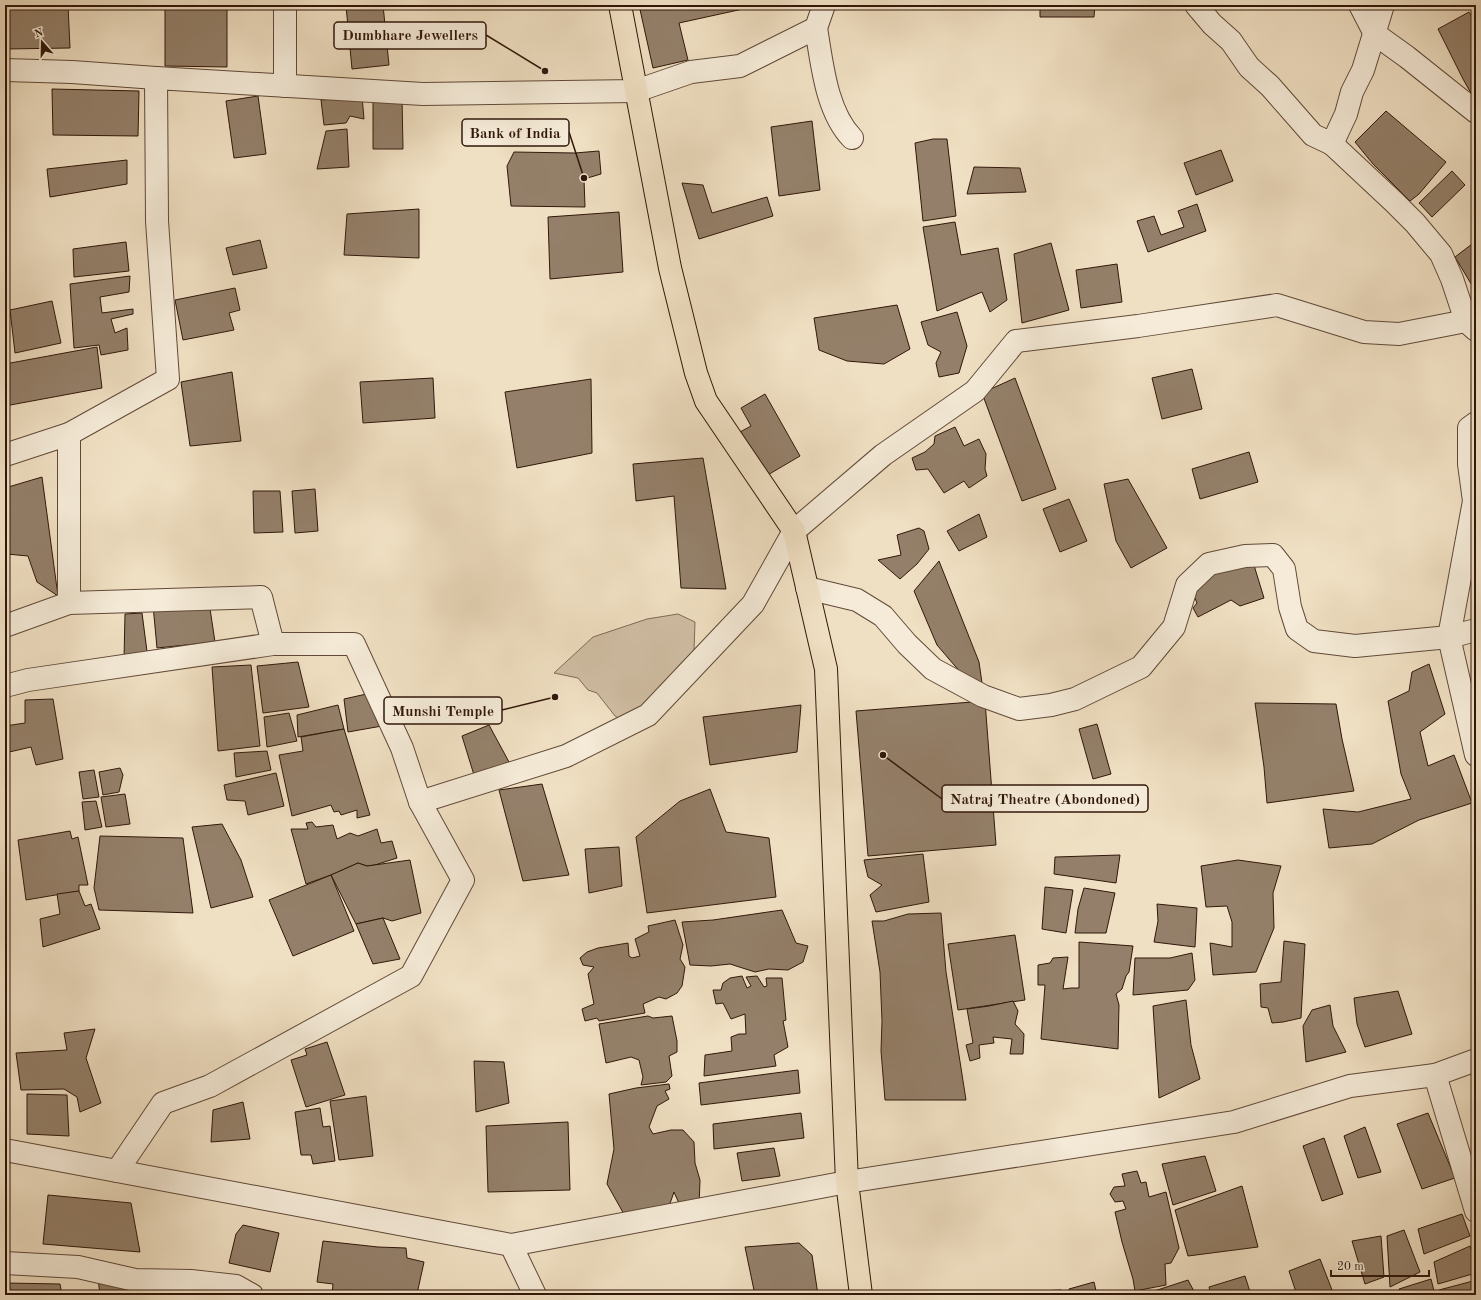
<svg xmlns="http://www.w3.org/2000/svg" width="1481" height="1300" viewBox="0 0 1481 1300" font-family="'Old Standard TT',serif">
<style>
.green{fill:#d0bea4;stroke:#806a57}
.building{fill:#94806a;stroke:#31170a}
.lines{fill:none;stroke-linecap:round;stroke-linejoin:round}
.minor-casing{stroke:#614938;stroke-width:24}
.major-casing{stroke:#31170a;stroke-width:24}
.minor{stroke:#f5ebd8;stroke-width:22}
.major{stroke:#f0e0c3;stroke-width:22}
.leader{fill:none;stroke:#31170a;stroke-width:1.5}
.callout-dot{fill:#31170a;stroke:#f5ebd8;stroke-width:1.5}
.callout{fill:#f5ebd8;stroke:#31170a;stroke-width:1.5}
.callout-label{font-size:15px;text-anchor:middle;font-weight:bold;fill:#31170a}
</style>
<rect width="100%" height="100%" fill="#f0e0c3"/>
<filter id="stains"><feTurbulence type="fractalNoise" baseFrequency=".005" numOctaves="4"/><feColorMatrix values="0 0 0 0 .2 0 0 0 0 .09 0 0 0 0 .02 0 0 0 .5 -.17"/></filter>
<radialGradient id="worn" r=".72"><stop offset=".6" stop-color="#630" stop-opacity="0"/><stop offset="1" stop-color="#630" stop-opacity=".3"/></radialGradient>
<path class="green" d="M678,614L695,622L694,650L683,671L642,713L622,720L615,716L597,693L588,690L578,678L554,673L593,637L647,619Z"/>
<g class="building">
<path d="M5,5H68L70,48L5,49Z"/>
<path d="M165,5H227V67L165,66Z"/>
<path d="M357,5H383L389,65L352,69L346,6Z"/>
<path d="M639,5H742L743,9L679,23L688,60L653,68Z"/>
<path d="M1040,5H1095L1094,17H1040Z"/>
<path d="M1469,12L1476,23V102L1463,79L1438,29Z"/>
<path d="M52,89L139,91L138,136L53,135Z"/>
<path d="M258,96L266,154L234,158L226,101Z"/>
<path d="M362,96L364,119L350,116L346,123L324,125L321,100Z"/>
<path d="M402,98L403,149H373V99Z"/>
<path d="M1386,111L1446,162L1419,194L1410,201L1373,164L1355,142Z"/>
<path d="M812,121L820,190L779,196L771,127Z"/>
<path d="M347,129L349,167L317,169L326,131Z"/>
<path d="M933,139H947L956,216L923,221L915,143Z"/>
<path d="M1221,150L1233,181L1196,195L1184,163Z"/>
<path d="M599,151L601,174L584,179L585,207L511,206L507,166L514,152L575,153Z"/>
<path d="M127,160V184L50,197L47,169Z"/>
<path d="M974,167L1020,168L1026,192L967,194Z"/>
<path d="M1452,171L1465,185L1432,217L1419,203Z"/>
<path d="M682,183L703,185L712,213L767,197L773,216L699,239Z"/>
<path d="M1197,204L1206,231L1148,252L1137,221L1154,216L1161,235L1184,227L1178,211Z"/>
<path d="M419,209V258L344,255L347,214Z"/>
<path d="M619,212L623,272L550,279L548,217Z"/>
<path d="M955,222L961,255L998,248L1007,300L990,312L982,292L937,311L923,227Z"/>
<path d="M260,240L267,268L233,275L226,248Z"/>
<path d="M1476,241V292L1455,257Z"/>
<path d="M126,242L129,271L74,277L73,249Z"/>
<path d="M1051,243L1069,310L1022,323L1014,254Z"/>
<path d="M1117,264L1122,302L1081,308L1076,270Z"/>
<path d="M130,276L129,292L100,297L102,313L133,309V314L111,319L115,333L127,328L128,350L101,355L99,345L74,348L70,284Z"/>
<path d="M235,288L240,310L229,313L234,330L183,340L175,300Z"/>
<path d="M52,301L61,343L15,353L10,310Z"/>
<path d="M897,305L910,349L884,364L847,361L819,350L814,318Z"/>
<path d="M957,312L967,346L959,373L939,377L936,363L941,352L928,345L921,322Z"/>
<path d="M97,347L102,388L5,406V364Z"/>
<path d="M1192,369L1202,409L1162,419L1152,378Z"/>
<path d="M232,372L241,441L190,446L181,382Z"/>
<path d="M433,378L435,418L363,423L360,382Z"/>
<path d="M1015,378L1056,489L1022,501L982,393Z"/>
<path d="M591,379L592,453L517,468L505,392Z"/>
<path d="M765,394L800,456L766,476L740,432L751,426L741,408Z"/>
<path d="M955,427L964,446L979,439L986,454L985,469L987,476L969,488L964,481L944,493L928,469L916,470L912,458L925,452L934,444L935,436Z"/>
<path d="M1249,452L1258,482L1200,499L1192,469Z"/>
<path d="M703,458L726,589L681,588L674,496L636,501L633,464Z"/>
<path d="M42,477L58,596L37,582L28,556L7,554L5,548V488Z"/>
<path d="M1128,479L1167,548L1131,568L1116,541L1104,484Z"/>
<path d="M315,489L318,531L295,533L292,491Z"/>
<path d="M253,491H280L283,532L254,533Z"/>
<path d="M1069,499L1087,541L1060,552L1043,509Z"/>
<path d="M979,514L987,537L959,551L947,531Z"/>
<path d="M919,528L924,531L929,549L917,564L900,579L878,560L901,555L897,535Z"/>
<path d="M939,561L979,662L982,683L967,680L937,645L914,591Z"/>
<path d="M1253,562L1264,598L1240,606L1231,600L1198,617L1193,608L1197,603L1194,596L1211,566Z"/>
<path d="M209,602L215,642L157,648L153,605Z"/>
<path d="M142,613L148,659H124L125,614Z"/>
<path d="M298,662L309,707L263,713L257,666Z"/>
<path d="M1429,664L1445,714L1420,732L1428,766L1454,755L1472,803L1419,820L1372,844L1329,848L1323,809L1358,812L1411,799L1401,774L1388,701L1409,691L1412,672Z"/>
<path d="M251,665L260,746L218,751L212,667Z"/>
<path d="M371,693L382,726L348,732L344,699Z"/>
<path d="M53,699L63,759L36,765L31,747L5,753V726L25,723V700Z"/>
<path d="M985,701L996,845L868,856L856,711Z"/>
<path d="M1255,703L1336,704L1342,739L1354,791L1267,803L1264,767Z"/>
<path d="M338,705L344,729L298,737L297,715Z"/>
<path d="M801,705L797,752L710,765L703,717Z"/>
<path d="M289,713L297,741L267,747L264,717Z"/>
<path d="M1097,724L1111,774L1093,779L1079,729Z"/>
<path d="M489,725L509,762L474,775L462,736Z"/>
<path d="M344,729L370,815L357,818V810L341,815L339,811L334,812L331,805L292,816L279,755L303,751L301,737Z"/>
<path d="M267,751L271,770L236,777L234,753Z"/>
<path d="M120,768L123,775L119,792L103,795L99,772Z"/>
<path d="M94,770L99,797L83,799L79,772Z"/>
<path d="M276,773L284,806L248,815L245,801L227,800L224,785Z"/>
<path d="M542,784L569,875L523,881L499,790Z"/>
<path d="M710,789L726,832L769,838L776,897L647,913L636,837L680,801Z"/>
<path d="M125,794L130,824L106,827L101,797Z"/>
<path d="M96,801L102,827L85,830L82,802Z"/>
<path d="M312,822L316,827L333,825L337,839L350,833L358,836L377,829L381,843L392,841L397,858L375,865L367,866L358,863L331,875L306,884L291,829H308L306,823Z"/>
<path d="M222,824L241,860L253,897L211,908L192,827Z"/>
<path d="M70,831L72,839L78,837L88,885H79V891L26,900L18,840Z"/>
<path d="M100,836L183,838L193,913L99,910L94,888Z"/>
<path d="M619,847L622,886L589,893L585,849Z"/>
<path d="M923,854L929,902L876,912L870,895L882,885L868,877L864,860Z"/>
<path d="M1120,855L1116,883L1054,874L1055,857Z"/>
<path d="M410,860L421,913L392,921L383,918L356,924L331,875L358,863L367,866Z"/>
<path d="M1238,860L1281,866L1273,893L1274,928L1256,972L1213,975L1210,943L1232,947V922L1227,906L1206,907L1201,866Z"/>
<path d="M331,875L354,931L293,956L269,900Z"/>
<path d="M1045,887L1073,890L1066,933L1042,929Z"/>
<path d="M1084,888L1115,893L1106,933H1075L1078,909Z"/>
<path d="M79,891L85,906L91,904L100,929L43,947L40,919L60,914L57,894Z"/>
<path d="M1157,904L1197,908L1195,947L1154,942L1158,921Z"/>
<path d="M782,910L796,943L808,946L803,962L788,970L769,969L755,972L730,964L711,966L690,965L682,922L713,920Z"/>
<path d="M941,913L946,972L966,1100H885L881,1051L882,1021L880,972L872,921H884L908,914Z"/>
<path d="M383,918L400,959L373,964L356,924Z"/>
<path d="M675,920L683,945L680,959L685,967L682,986L677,993L666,999L659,997L643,1004L645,1013L599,1021L597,1018L585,1021L582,1009L594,1004L588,974L594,967L583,965L580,958L587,952L598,948L628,943L629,956L632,958L640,956L635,939L649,932L648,926Z"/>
<path d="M1015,935L1025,1000L958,1010L948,944Z"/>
<path d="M1284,941L1305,944L1301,1018L1283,1022L1272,1023L1268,1008L1261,1007L1260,984L1281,982Z"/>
<path d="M1079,942L1133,946L1129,972L1126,976L1122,989L1116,994L1119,1005L1118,1049L1041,1039L1045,985H1038V965L1050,963L1053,958L1068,957L1063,989L1071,988H1079Z"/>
<path d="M1192,953L1195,980L1188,990L1133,995L1135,958H1170Z"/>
<path d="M742,976L747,988L751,986L746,977L757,976L764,987L767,986L766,978H782L786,1020L783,1021L788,1047L774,1055L776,1066L704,1076L705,1055L732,1051L731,1037L739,1034H746L745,1014L731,1019L723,1003L716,1004L713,990H721L723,983L730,978Z"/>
<path d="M1398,991L1412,1034L1365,1047L1357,1024L1354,998Z"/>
<path d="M1186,1000L1191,1045L1200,1079L1159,1098L1153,1006Z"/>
<path d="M1013,1001L1018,1011L1015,1024L1024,1034L1023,1054H1010L1012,1039L993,1037L994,1043L979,1045L980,1058L970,1061L966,1045L973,1043L967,1009L989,1006Z"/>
<path d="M1330,1005L1333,1026L1346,1052L1306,1062L1303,1026L1312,1010Z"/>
<path d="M648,1016L653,1018L672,1016L677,1041V1052L669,1056L672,1076L666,1082L641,1085L643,1077L639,1060L631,1057L606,1063L599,1024Z"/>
<path d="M95,1029L86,1058L101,1103L80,1112L77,1097L64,1089L21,1090L16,1053L67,1050L64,1033Z"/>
<path d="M327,1042L345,1095L306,1107L291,1060L307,1055L305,1049Z"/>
<path d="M474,1061L504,1062L509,1103L476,1112Z"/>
<path d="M798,1070L800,1093L701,1105L699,1083Z"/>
<path d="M669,1084L670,1089L665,1091L669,1099L657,1106L649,1127L653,1134L671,1130H683L694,1142L695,1163L700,1180L699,1206L682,1210L674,1192L667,1212L625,1216L607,1184L614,1149L609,1094L636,1088Z"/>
<path d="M27,1094L67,1095L69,1136L27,1134Z"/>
<path d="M366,1096L373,1156L339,1160L330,1101Z"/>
<path d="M243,1102L250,1139L211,1142L213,1110Z"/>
<path d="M320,1108L323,1127L330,1126L335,1161L313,1164L311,1155H301L295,1112Z"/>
<path d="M801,1113L804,1138L714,1149L713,1124Z"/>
<path d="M1428,1113L1455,1178L1422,1189L1397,1124Z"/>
<path d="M568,1122L570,1190L488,1192L486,1126Z"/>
<path d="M1365,1127L1381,1172L1358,1178L1344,1136Z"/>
<path d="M1324,1138L1343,1194L1322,1201L1303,1146Z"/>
<path d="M774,1148L780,1176L742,1181L737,1153Z"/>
<path d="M1205,1156L1216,1191L1173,1205L1162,1164Z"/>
<path d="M1137,1171L1141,1183L1146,1182L1149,1197L1166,1192L1179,1248L1171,1263L1165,1264L1166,1285L1135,1291L1133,1279L1122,1242L1115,1212L1126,1209L1123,1201L1115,1202L1110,1194L1114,1187L1125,1186L1122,1174Z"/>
<path d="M1242,1186L1258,1247L1188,1256L1175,1210Z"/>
<path d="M48,1195L131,1203L140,1252L43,1244Z"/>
<path d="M1462,1214L1470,1236L1424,1254L1418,1229Z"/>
<path d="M243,1225L279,1233L270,1272L229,1263L236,1234Z"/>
<path d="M1404,1230L1420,1272L1390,1287L1387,1236Z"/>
<path d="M1381,1236L1384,1277L1365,1284L1352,1241Z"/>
<path d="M323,1241L378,1247L406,1248L407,1258L424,1262L417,1294L332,1295L333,1284L317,1282Z"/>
<path d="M799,1243L812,1255L818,1295H755L745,1247Z"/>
<path d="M1470,1246L1476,1264V1273L1438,1284L1434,1262Z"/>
<path d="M1320,1259L1334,1295H1297L1289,1271Z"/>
<path d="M1245,1276L1251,1295H1211L1209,1287Z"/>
<path d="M98,1278L122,1283L125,1295H100Z"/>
<path d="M1431,1279L1435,1295H1400L1399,1289Z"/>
<path d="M1188,1280L1196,1295H1142Z"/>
<path d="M1473,1281L1476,1286V1295H1440L1439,1290Z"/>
<path d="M1094,1282L1097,1295H1070L1069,1289Z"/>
<path d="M5,1283L60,1284L62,1295H5Z"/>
<path d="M1061,1290L1062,1295H1017V1292Z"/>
</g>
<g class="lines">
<defs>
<g id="minor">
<path d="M285,5V86"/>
<path d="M1196,5L1212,24L1231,41L1249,67L1270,86L1313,135L1332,144L1346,114L1352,92L1363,70L1383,5"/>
<path d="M1360,5L1375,34L1407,57L1476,112"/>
<path d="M816,28C822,63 826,111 852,138"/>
<path d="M5,70L72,72L156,78"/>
<path d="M1332,144L1394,202L1415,223L1441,254L1452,279L1466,321L1476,330"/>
<path d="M1476,423L1469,428V464L1474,501L1449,637L1476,755"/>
<path d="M5,455L69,434"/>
<path d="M807,588L857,600L883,616L907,644L933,669L983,696L1019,709L1051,705L1075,699L1141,667L1174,627L1187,585L1209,564L1245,556L1273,555L1284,569L1290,607L1297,629L1314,641L1355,646L1449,637L1476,630"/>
<path d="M5,626L69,603"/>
<path d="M273,644L261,597L69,603V434L168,379L157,221L156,78L423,94L636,91L691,72L740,66L816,28L824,5"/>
<path d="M5,686L28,680L273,644H354L402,748L420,802L463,880L411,976L210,1086L163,1103L117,1171"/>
<path d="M420,802L566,756L648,715L753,604L794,531L883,455L975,391L1016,341L1138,326L1277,305L1364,332L1399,334L1466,321"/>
<path d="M1435,1075L1476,1211"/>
<path d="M5,1150L511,1245L847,1182L1234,1122L1350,1086L1435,1075L1476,1060"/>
<path d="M511,1245L535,1295"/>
<path d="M5,1263L78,1267L135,1280L191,1281L236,1286L252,1295"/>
</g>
<path id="major" d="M620,5L670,268L696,373L706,401L794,531L826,669L847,1182L861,1295"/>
</defs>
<use href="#minor" class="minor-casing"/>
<use href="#major" class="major-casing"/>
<use href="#minor" class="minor"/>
<use href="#major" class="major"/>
</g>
<path class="leader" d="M545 71L486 35M584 178L569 132M555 697L502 710M883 755L942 799"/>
<g class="callout-dot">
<circle cx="545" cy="71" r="4"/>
<circle cx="584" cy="178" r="4"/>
<circle cx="555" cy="697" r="4"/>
<circle cx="883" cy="755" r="4"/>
</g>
<g class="callout">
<rect x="334" y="22" width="152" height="27" rx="4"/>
<rect x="462" y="119" width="107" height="27" rx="4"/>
<rect x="384" y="697" width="118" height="27" rx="4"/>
<rect x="942" y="785" width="206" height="27" rx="4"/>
</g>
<g class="callout-label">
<text x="410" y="40">Dumbhare Jewellers</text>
<text x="515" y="138">Bank of India</text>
<text x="443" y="716">Munshi Temple</text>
<text x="1045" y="804">Natraj Theatre (Abondoned)</text>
</g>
<rect width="1481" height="1300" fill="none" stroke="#f0e0c3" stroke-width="20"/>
<rect x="6" y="6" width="1469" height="1288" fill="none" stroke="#31170a" stroke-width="2"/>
<rect x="10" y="10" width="1461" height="1280" fill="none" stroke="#31170a"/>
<g transform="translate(42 42) rotate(340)" stroke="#f5ebd8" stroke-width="3" paint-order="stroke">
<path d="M0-3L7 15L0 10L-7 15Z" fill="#31170a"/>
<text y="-6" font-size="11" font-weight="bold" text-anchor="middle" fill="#31170a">N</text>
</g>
<path d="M1331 1270v6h98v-6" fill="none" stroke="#31170a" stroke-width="2"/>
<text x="1337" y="1270" font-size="12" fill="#31170a" stroke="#f5ebd8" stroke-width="3" paint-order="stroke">20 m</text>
<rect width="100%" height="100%" filter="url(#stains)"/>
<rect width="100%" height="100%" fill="url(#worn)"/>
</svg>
